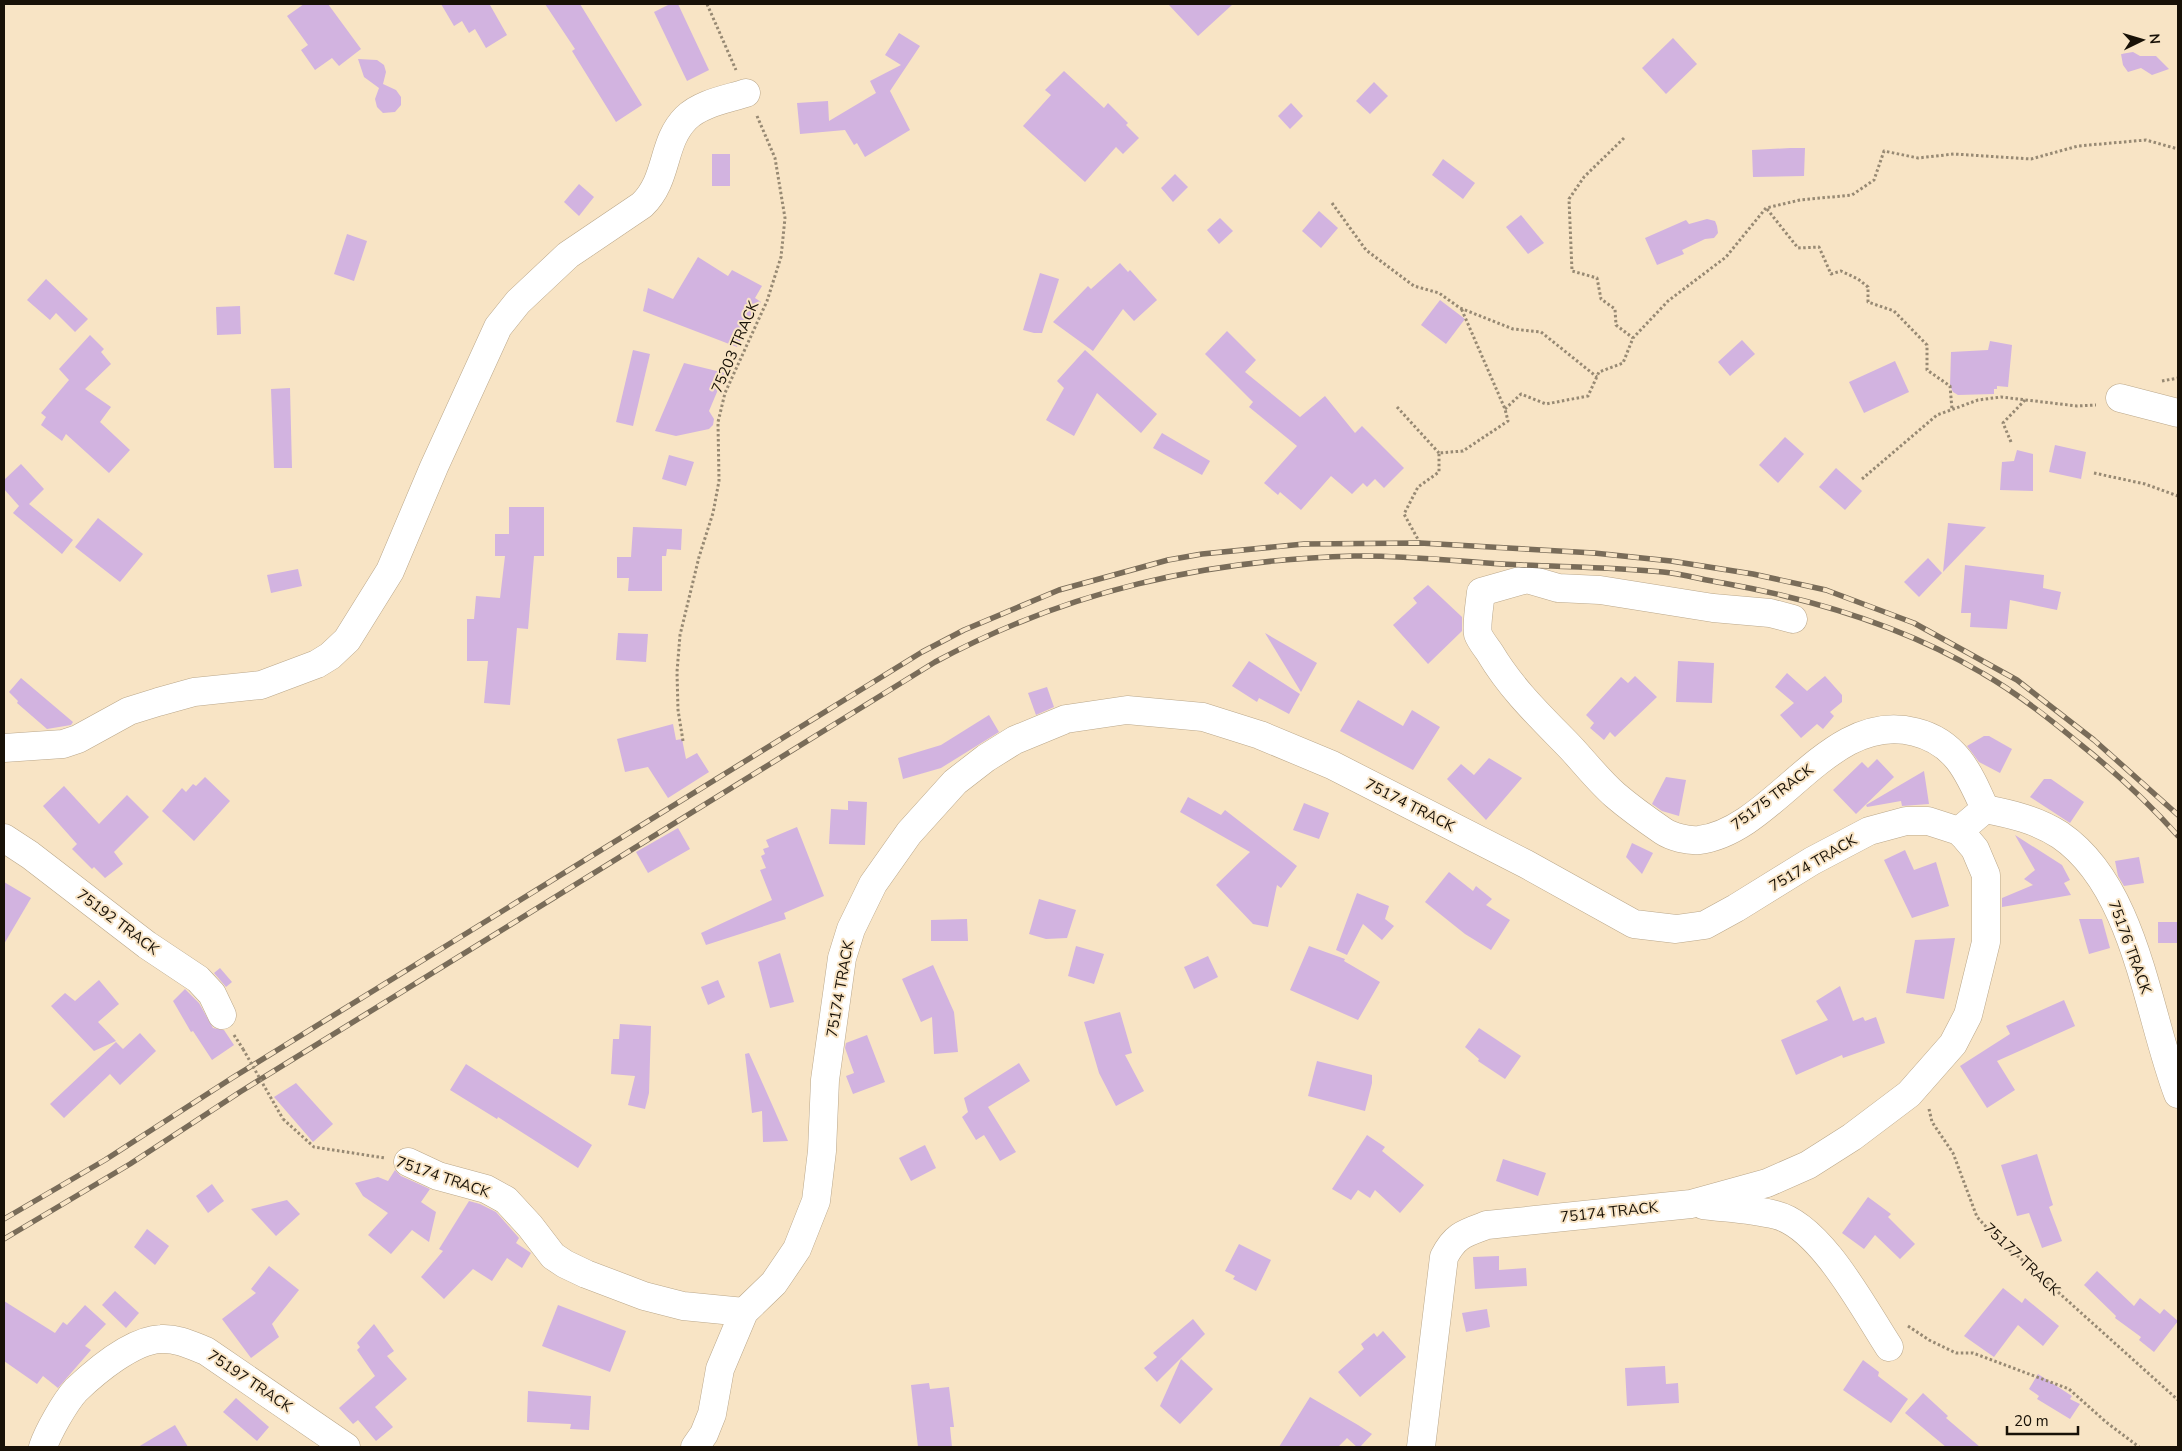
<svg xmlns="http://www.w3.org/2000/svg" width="2182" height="1451" viewBox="0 0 2182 1451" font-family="'Nunito Sans',sans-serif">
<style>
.building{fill:#d2b3e0}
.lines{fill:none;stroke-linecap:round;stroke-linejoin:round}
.minor-casing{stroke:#baa78a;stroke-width:29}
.path{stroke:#978973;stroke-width:3;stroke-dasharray:2.5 2.5;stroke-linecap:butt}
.minor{stroke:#fff;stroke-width:28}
.rail-casing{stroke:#796c59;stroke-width:5.5}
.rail{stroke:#f8e4c5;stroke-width:4;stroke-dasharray:11;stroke-linecap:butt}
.path-bridge{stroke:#978973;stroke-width:3;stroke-dasharray:2.5 2.5;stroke-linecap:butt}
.labels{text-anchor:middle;stroke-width:4;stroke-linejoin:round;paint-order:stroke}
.street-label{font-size:15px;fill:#181107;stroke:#f8e4c5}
</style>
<rect width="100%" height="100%" fill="#f8e4c5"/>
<g class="building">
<path d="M304,4H328L361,49L339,66L332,58L315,70L301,50L308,45L287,16Z"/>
<path d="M441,4H493L490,5L507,35L486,48L475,29L469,33L462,21L454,26Z"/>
<path d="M545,4H580L642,105L616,122L572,51L575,49Z"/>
<path d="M670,4H678L709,70L687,81L654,12Z"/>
<path d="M1168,4H1233L1198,36Z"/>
<path d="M899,33L920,46L890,91L910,130L865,157L857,143L854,145L845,130L800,134L797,103L828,101L829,121L876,93L870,81L901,65L885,55Z"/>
<path d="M1673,38L1697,64L1666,94L1642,68Z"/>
<path d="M2133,52L2140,56H2156L2169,69L2152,75L2141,68L2128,72L2123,65L2121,54Z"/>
<path d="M358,59L377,60L384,65L386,72L383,84L396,90L401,97V105L395,112L383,113L377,107L375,99L379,88L364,77Z"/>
<path d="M1064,71L1104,108L1108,103L1128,123L1126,125L1139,138L1123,154L1116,147L1085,182L1023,126L1051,95L1045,90Z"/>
<path d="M1374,82L1388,96L1370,114L1356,101Z"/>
<path d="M1291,103L1303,116L1290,129L1278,116Z"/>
<path d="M1790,148H1805L1804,176L1753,177L1752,150Z"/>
<rect x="712" y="154" width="18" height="32"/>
<path d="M1443,159L1475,183L1463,199L1432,175Z"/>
<path d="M1175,174L1188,187L1173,202L1161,188Z"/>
<path d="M579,184L594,197L579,216L564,202Z"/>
<path d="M1319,211L1338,228L1321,248L1302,231Z"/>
<path d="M1521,215L1544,243L1528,254L1506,227Z"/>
<path d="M1220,218L1233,231L1219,244L1207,230Z"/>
<path d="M1707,219L1715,221L1717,226L1718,233L1714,238L1705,239L1682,250L1684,254L1657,265L1645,238L1686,220L1689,224Z"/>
<path d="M347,234L367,241L354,281L334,274Z"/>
<path d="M698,257L728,276L732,270L762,286L755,298L761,302L737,347L643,311L648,288L673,299Z"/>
<path d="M1120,263L1128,272L1130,270L1157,300L1134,321L1123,309L1093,351L1053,322L1088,286L1091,289Z"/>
<path d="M1040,273L1059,279L1042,333H1034L1023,330Z"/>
<path d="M46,279L88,319L75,332L56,313L50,320L27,300Z"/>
<path d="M1440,300L1465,319L1446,344L1421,325Z"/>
<path d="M240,306L241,334L217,335L216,307Z"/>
<path d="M1227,331L1256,360L1245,372L1300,417L1325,396L1355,433L1362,426L1404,468L1384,488L1375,479L1367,487L1363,483L1352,494L1331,476L1301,510L1280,492L1278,495L1264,483L1297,446L1249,407L1253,402L1205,354Z"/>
<path d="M90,335L104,349L101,352L111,364L85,389L111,407L100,422L130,450L109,473L66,434L62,441L41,425L46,417L41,413L69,380L59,369Z"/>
<path d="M1742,340L1755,354L1730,376L1718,362Z"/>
<path d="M1990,341L2012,345L2008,387L1997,386V389H1994V394L1958,395L1953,392L1950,386L1951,352L1988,350Z"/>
<path d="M633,350L650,354L633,426L616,422Z"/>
<path d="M1085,350L1157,414L1141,433L1097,393L1074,436L1046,420L1064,388L1057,381Z"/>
<path d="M1895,361L1909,392L1864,413L1849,382Z"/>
<path d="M684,363L725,373L709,411L714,419L713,425L709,429L676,436L655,431Z"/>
<path d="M290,388L292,468H274L271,389Z"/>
<path d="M1162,433L1210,461L1202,475L1153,448Z"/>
<path d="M1785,437L1804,454L1778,483L1759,465Z"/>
<path d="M2055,445L2086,452L2081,479L2049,472Z"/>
<path d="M2017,450L2033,454V491L2000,490L2002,462L2014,461Z"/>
<path d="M669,455L694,462L686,486L662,479Z"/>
<path d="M21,464L44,489L29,504L73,540L62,554L13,513L19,506L4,489V480Z"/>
<path d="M1836,468L1862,491L1845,510L1819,487Z"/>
<path d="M509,507H544V556H534L528,629L517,628L510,705L484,703L488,661H467V619H474L476,596L500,598L505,556H495V534H509Z"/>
<path d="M98,518L143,554L120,582L75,547Z"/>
<path d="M1948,523L1986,527L1943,572Z"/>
<path d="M633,527L682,529L681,550L667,549L666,556H662V591H628L629,578H617V557H631Z"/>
<path d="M1928,558L1942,573L1919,597L1904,582Z"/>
<path d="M1965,565L2044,575L2043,588L2061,592L2057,610L2010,600L2007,629L1970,627L1971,613H1961Z"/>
<path d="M298,569L302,586L271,593L267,575Z"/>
<path d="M1428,585L1462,617V631L1428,664L1393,625L1417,603L1413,598Z"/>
<path d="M618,633L648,634L646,662L616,660Z"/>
<path d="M1265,633L1317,663L1301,692Z"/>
<path d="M1249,661L1300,694L1289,714L1259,698L1257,702L1232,686Z"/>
<path d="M1678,661L1714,663L1712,703L1676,702Z"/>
<path d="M1787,673L1807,691L1825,676L1842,695V702L1830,712L1834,716L1823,729L1817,724L1801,738L1780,715L1794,703L1775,687Z"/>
<path d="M1635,676L1657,697L1615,737L1610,732L1604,740L1590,728L1594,723L1586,715L1621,677L1628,683Z"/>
<path d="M21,678L73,722L71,725L47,729L17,703L18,701L9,692Z"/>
<path d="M1047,687L1054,707L1036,715L1028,693Z"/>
<path d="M1358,700L1403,726L1412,710L1440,727L1413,770L1340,731Z"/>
<path d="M989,715L999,732L941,768L903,779L898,758L941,745Z"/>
<path d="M673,724L676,740L682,739L686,759L697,753L709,772L668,798L648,767L625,772L617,739Z"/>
<path d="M1984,736H1989L2012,749L2000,773L1979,762L1967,746Z"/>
<path d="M1489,758L1522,778L1486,820L1447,779L1461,764L1474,775Z"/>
<path d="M1877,759L1894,777L1856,814L1833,790L1862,762L1868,768Z"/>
<path d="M1924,771L1929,804L1902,806L1901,801L1867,807L1866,805Z"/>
<path d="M205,777L230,801L194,841L162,811L182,788L186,792L193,784L196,786Z"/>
<path d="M1666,777L1686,780L1679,816L1662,811L1652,804Z"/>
<path d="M2044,779H2051L2084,802L2070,823L2030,797Z"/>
<path d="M64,786L99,824L127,795L149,817L114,852L123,864L105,878L94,867L92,869L72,849L77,844L43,806Z"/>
<path d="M1188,797L1221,815L1225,810L1297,866L1281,888L1277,885L1268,927L1253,924L1216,885L1250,852L1180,812Z"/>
<path d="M848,801L867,802L865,845L829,844L831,809L848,810Z"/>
<path d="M1304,803L1329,813L1319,839L1293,830Z"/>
<path d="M797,827L824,896L784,913L786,919L706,945L701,933L772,900L760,870L766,868L761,856L765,854L763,849L769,847L766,840Z"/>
<path d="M678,828L690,849L648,873L636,852Z"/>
<path d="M2015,835L2062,865L2070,880L2064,883L2071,895L2002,907V898L2033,885L2024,879L2035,870Z"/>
<path d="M1632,843L1653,853L1642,874L1626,857Z"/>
<path d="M1905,850L1914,870L1936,862L1949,906L1912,918L1884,860Z"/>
<path d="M2139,857L2144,883L2124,886L2118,876L2115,861Z"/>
<path d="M1449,872L1473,891L1476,886L1492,899L1486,905L1510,920L1491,950L1465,934L1425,902Z"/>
<path d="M4,882L31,898L4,944Z"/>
<path d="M1357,893L1389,906L1385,919L1394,926L1382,940L1363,924L1347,955L1336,950Z"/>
<path d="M1039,899L1076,910L1067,938L1046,939L1029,934Z"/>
<path d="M967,919L968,941H931V920Z"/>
<path d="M2079,919H2102L2110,948L2089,954Z"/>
<rect x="2158" y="922" width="20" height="21"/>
<path d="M1955,938L1944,999L1906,993L1915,940Z"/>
<path d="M1076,946L1104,954L1094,984L1068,976Z"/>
<path d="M1309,946L1345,959L1344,961L1380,982L1358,1020L1290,990Z"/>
<path d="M780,953L794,1002L770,1008L758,962Z"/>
<path d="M1208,956L1218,977L1194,989L1184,967Z"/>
<path d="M933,965L954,1012L958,1052L934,1054L932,1017L921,1022L902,979Z"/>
<path d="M220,968L232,982L226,987L214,973Z"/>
<path d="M99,980L119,1004L98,1022L116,1041L94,1051L51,1006L65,993L75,1001Z"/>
<path d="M718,980L725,997L708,1005L701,987Z"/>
<path d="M1840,986L1853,1021L1863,1017L1865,1021L1876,1017L1885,1043L1843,1058L1842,1055L1796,1075L1781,1040L1828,1020L1816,1001Z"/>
<path d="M185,989L199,1003L213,1028L224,1030L234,1045L212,1060L193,1031L191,1032L173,1001Z"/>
<path d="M2064,1000L2075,1026L1997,1061L2015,1090L1987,1108L1960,1066L2010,1034L2006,1026Z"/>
<path d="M1120,1012L1132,1053L1125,1055L1144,1091L1116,1106L1099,1073L1084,1022Z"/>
<path d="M620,1024L651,1026L649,1093L645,1109L628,1105L635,1076L611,1074L613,1039H619Z"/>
<path d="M1479,1028L1521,1056L1505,1079L1478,1061L1479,1059L1465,1047Z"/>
<path d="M140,1033L156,1051L120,1085L110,1074L64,1118L50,1104L116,1042L123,1049Z"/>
<path d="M867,1035L885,1082L853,1094L846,1076L854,1073L845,1048L846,1043Z"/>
<path d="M749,1053L774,1109L788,1141L763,1142L762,1111L752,1113L745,1054Z"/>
<path d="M1317,1061L1372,1075V1083L1365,1111L1308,1096Z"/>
<path d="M1019,1063L1030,1081L988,1107L1016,1152L1000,1161L984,1135L976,1140L962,1117L968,1112L964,1098Z"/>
<path d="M466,1064L592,1145L578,1168L498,1117L497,1119L450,1090Z"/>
<path d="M296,1083L333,1124L313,1142L274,1097Z"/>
<path d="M1367,1135L1385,1147L1382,1151L1424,1185L1400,1213L1375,1190L1370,1198L1358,1190L1351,1200L1332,1189Z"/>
<path d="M925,1145L936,1168L911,1181L899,1158Z"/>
<path d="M2037,1154L2053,1205L2049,1207L2062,1241L2042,1248L2029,1213L2017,1216L2001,1165Z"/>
<path d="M1503,1159L1546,1173L1538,1196L1496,1181Z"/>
<path d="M395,1170L401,1176L430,1189L421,1202L436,1212L429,1242L412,1230L391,1254L368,1235L388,1213L363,1196L355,1183L378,1177L388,1181Z"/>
<path d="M212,1184L224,1201L208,1213L196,1196Z"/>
<path d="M1868,1197L1891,1214L1888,1217L1915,1244L1900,1259L1875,1235L1864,1249L1842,1233Z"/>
<path d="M287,1200L300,1214L276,1236L251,1209Z"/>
<path d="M469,1201L480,1204L496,1212L519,1238L516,1243L531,1253L522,1268L507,1258L492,1281L473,1269L444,1299L421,1277L443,1251L439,1249Z"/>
<path d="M147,1229L169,1246L155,1265L134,1247Z"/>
<path d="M1239,1244L1271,1260L1256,1291L1233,1279L1235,1276L1225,1271Z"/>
<path d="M1499,1256V1270L1526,1268L1527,1286L1475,1289L1473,1257Z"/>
<path d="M269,1266L299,1290L272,1324L279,1337L251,1358L222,1319L256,1293L251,1289Z"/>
<path d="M2097,1271L2134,1306L2140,1298L2160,1314L2164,1309L2178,1321L2154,1352L2139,1340L2141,1337L2115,1318L2116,1316L2084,1285Z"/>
<path d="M2003,1288L2022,1303L2025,1298L2059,1326L2043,1346L2018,1325L1994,1357L1964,1336Z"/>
<path d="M115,1291L139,1313L126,1328L102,1305Z"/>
<path d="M4,1301L55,1333L63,1322L67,1325L85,1305L106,1324L85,1346L91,1350L58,1388L43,1376L37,1384L4,1361Z"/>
<path d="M558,1305L626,1331L610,1372L542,1346Z"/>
<path d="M1487,1309L1490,1327L1466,1332L1462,1313Z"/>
<path d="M1193,1319L1205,1334L1157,1382L1144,1368L1157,1357L1153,1353Z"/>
<path d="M374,1324L394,1351L387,1356L407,1379L375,1407L393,1427L376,1441L358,1420L353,1424L339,1408L375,1376L357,1350L360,1347L357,1343Z"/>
<path d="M1383,1331L1406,1357L1360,1397L1338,1372L1364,1349L1361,1344L1374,1333L1377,1337Z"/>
<path d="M1181,1359L1213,1389L1180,1424L1160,1406Z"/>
<path d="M1863,1360L1879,1372L1878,1376L1908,1399L1891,1423L1843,1390Z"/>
<path d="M1665,1366L1666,1384L1678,1383L1679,1403L1627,1406L1625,1368Z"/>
<path d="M2038,1374L2072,1396L2070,1399L2080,1404L2070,1419L2037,1399L2039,1396L2029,1389Z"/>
<path d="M929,1383L930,1389L949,1387L954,1427H950L952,1447H918L911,1385Z"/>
<path d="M528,1391L591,1396L589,1430L570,1429L571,1424L527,1422Z"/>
<path d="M1923,1393L1948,1416L1946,1418L1980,1447H1946L1905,1413Z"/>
<path d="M1310,1397L1358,1425L1372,1434L1360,1447H1357L1347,1438L1338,1447H1279Z"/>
<path d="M236,1398L269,1427L257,1441L223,1412Z"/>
<path d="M175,1425L188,1447H138Z"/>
</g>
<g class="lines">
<defs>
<g id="minor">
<path d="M2120,398L2178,413"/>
<path d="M1793,619L1770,613L1713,608L1600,590L1558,588L1527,579L1481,592C1480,602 1476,625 1478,634C1480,640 1486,647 1490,653C1512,690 1541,717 1571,748C1585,763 1599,781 1615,795C1629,807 1647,820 1663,831C1672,837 1688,841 1699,840C1775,831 1829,709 1915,732C1956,742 1969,773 1985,809L1959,831"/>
<path d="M4,748L63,744L78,739L129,711L158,702L194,692L261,685L317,664L330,656L347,640L390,571L434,467L498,327L518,302L568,255L642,205C669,179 661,143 686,118C701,103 728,99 746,93"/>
<path d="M1985,809C2011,814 2037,820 2060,835C2136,887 2147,1013 2178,1094"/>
<path d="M4,838L30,855L147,945L198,979L212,994L222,1015"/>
<path d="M408,1162L438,1176L486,1189L506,1200L530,1226L553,1256L565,1264L586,1274L644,1296L683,1306L744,1312"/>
<path d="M1703,1205C1727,1208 1752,1209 1776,1215C1821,1226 1864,1309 1889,1347"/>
<path d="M43,1447C48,1432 65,1402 76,1390C96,1371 133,1340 161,1339C177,1338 191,1345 206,1351L346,1447"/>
<path d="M695,1447L704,1434L712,1414L720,1369L744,1312L774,1283L797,1249L816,1201L822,1151L825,1080L842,958L851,929L873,884L909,833L955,782L986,758L1015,740L1066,719L1127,710L1203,717L1260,735L1332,765L1526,864L1634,924L1676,929L1705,925L1736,908L1812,861L1869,831L1906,821H1928L1959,831L1964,836L1975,849L1986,875V942L1968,1015L1953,1044L1909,1094L1852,1137L1808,1165L1767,1183L1691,1204L1487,1225C1465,1233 1455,1235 1444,1257L1421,1447"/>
</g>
</defs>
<use href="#minor" class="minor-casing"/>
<g class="path">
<path d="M707,4L736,70"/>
<path d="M1624,138L1584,177L1569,199L1572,271L1597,278L1601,299L1615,309L1616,325L1633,338"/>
<path d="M1332,203L1366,250L1414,286L1439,293L1460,308L1513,329L1541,332L1597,377"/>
<path d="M1767,209L1798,248L1819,247L1831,274L1841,271L1858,279L1868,287V302L1894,311L1927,345V370L1950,386L1952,409"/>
<path d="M2162,381L2178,378"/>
<path d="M1397,407L1439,453"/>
<path d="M1505,409L1521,394L1546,404L1588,396L1599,372L1623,363L1633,338L1668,301L1726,257L1766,208L1800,200L1852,195L1874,180L1884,151L1918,158L1954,154L2031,159L2078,146L2146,140L2178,149"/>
<path d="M2011,442L2003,423L2025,400"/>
<path d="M2094,473L2145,484L2178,496"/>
<path d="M1862,479L1937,415L1978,400L2001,397L2077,406L2096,405"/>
<path d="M1420,543L1404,514L1418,487L1439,472V453L1463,451L1508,421L1505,409L1461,308"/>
<path d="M683,741L678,710L677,672L680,635L699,557L713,513L719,481L718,422L725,393L767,301L781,257L785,218L775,158L757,116"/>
<path d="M234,1035L243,1049"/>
<path d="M1929,1109L1932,1122L1953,1153L1977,1217L2004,1246L2019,1257L2178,1400"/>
<path d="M283,1119L314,1147L385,1158"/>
<path d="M1908,1326L1929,1340L1956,1353H1973L2069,1389L2106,1422L2139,1447"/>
</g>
<use href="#minor" class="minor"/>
<defs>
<g id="rail">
<path d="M4,1219L105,1160L232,1078L922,652L964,630L1059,590L1168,560L1202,554L1304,544L1420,543L1594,553L1671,561L1753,574L1826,590L1914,623L2017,680L2094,740L2178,815"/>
<path d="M4,1239L130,1164L240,1092L935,662C1067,591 1205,560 1354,556C1403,555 1453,561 1502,564C1556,567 1610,567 1663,572C1683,574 1703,580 1723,583C1812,599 1904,626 1982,673C2017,693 2049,718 2080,744C2115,772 2148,802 2178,836"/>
</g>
</defs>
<use href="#rail" class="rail-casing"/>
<use href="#rail" class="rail"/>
<path class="path-bridge" d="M243,1049L283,1119"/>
</g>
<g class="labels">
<g class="street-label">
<text transform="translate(735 347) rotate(-67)" y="5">75203 TRACK</text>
<text transform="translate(1772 797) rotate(-37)" y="5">75175 TRACK</text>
<text transform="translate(1410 805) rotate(27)" y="5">75174 TRACK</text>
<text transform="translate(1813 863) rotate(-30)" y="5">75174 TRACK</text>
<text transform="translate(118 922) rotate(37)" y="5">75192 TRACK</text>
<text transform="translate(2130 947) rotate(70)" y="5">75176 TRACK</text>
<text transform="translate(840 989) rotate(-80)" y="5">75174 TRACK</text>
<text transform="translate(443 1177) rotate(19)" y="5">75174 TRACK</text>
<text transform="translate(1609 1212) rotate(-6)" y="5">75174 TRACK</text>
<text transform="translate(2022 1259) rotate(43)" y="5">75177 TRACK</text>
<text transform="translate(250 1381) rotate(34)" y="5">75197 TRACK</text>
</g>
</g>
<rect width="2182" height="1451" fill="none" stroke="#181107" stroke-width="10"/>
<g transform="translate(2142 40) rotate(85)" stroke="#f8e4c5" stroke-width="4" paint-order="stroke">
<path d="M0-4L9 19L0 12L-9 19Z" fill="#181107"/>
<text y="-8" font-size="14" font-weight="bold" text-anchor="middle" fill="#181107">N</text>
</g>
<path d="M2007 1426v8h71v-8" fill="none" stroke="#181107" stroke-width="2.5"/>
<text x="2014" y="1426" font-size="15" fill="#181107" stroke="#f8e4c5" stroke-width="4" paint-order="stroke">20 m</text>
</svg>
